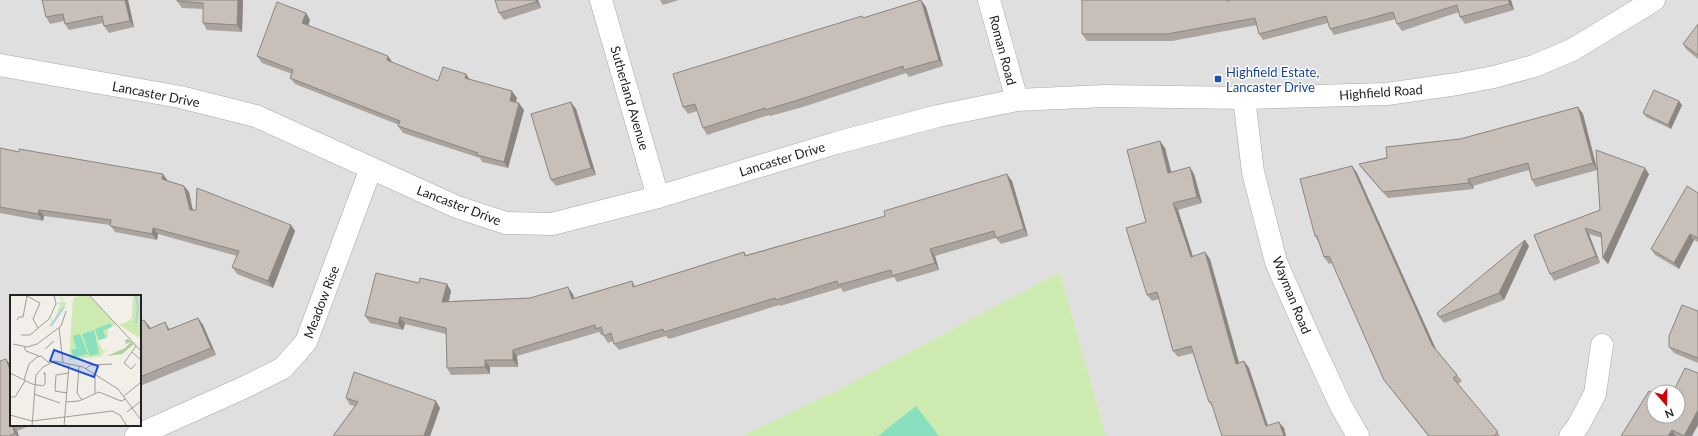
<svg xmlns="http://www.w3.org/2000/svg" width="1698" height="436" viewBox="0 0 1698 436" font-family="Lato,sans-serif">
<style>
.residential{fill:#e0dfdf;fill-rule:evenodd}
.grass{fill:#cdebb0}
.pitch{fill:#88e0be}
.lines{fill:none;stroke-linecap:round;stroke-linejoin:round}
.minor-casing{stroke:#a9a9a9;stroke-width:23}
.minor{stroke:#fff;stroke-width:22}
.wall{fill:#aba49e}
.shaded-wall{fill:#8b8681}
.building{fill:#c7bfb8;stroke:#8b8681}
.transit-dot{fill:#1a4fb4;stroke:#fff;stroke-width:1.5}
.labels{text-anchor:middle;stroke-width:3;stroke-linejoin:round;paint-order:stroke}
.street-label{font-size:13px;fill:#222;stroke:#fff}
.transit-label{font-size:13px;fill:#164399;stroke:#fff;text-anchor:start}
.inset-river{fill:none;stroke:#aad3df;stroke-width:2}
.inset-road{fill:none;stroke:#9f9d99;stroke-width:1}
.view{fill:#1d4ed8;fill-opacity:0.15;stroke:#1d4ed8;stroke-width:2}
.inset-edge{fill:none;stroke:#222;stroke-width:2}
</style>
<rect width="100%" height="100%" fill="#f2efe9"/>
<path class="residential" d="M0,0H1698V436H1106L1060,272L838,390L742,436H0ZM11,296H140V425H11ZM1654,392H1678V416H1654Z"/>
<path class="grass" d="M1060,272L1106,436H742L838,390Z"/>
<path class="pitch" d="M916,406L939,436H878Z"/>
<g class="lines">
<defs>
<g id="minor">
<path d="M601,0L658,197"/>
<path d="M989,0L1017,100"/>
<path d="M0,65L180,97L256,116L457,207L506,223L552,224L658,197L836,143L938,116L1017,100L1105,96L1244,98L1387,94L1457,84L1494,77L1534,66L1572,50L1654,0"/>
<path d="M1244,98L1253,172L1276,262L1313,346L1341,406L1358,436"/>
<path d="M136,436L245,387L283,368L306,342L371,168"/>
<path d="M1570,436L1578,426L1595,394L1602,345"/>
</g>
</defs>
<use href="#minor" class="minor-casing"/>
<use href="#minor" class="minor"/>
</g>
<g class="wall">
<path d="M42,0H128L134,27L109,33L104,26V23L69,30L65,24L64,21L50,24L46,17Z"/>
<path d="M243,0L242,32L207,30L203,23V9L182,8L177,1Z"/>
<path d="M495,0H538L541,8L504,20L499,13Z"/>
<path d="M660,0H679L663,5Z"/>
<path d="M921,0L926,7L943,66L909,77L906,73L803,107L770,116L769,115L707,135L703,128L697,111L688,114L683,107L862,16L863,18Z"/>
<path d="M1082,0H1511L1514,10L1465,24L1460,17L1459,12L1402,31L1397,24L1396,19L1334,35L1330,29L1328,23L1263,40L1259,34L1257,25L1172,41H1087L1082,34Z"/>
<path d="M306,13L310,20L308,25L393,63L438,81L470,79L517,98L516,102L524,110L508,168L482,162L480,158L403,133L398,126L399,125L295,84L290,78L292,74L262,63L257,56Z"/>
<path d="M1698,24V59L1687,50L1683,44Z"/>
<path d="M571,102L576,109L596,175L556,186L551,180Z"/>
<path d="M1682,105L1671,129L1646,117L1643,113Z"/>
<path d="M1578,107L1583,114L1597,168L1649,174L1608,264L1603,258L1602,238L1589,234L1600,263L1554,281L1550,274L1534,235L1600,210L1597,170L1536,187L1532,180L1529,170L1473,186L1474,189L1388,198L1364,171L1359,164L1460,139Z"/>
<path d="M1160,141L1165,148L1171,172L1194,174L1202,203L1178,210L1193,256L1210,259L1239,363L1244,361L1249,368L1268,425L1284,428L1286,436L1214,409L1209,402L1193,353L1178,357L1173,351L1159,299L1152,301L1147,295L1146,222Z"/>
<path d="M0,148L168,181L184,186L189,192L193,210L291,225L295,231L273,288L237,274L232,267L237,256L158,234L157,240L115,232L110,225L44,216L43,221L0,213Z"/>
<path d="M1352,166L1357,173L1436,349L1457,375L1462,381L1458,384L1500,436H1428L1384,380L1332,263L1329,264L1324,257L1319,243L1315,236Z"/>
<path d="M1012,181L1028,236L1001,244L996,238L935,256L939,270L897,282L894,277L843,292L841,288L780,306L779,305L669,339L666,336L619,350L614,344L613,341L608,343L603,335H601L599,332L517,356L518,367H490V374L451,375L447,368L446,334L405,324L403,330L370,323L365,316L419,283L447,284L451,291L449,301L530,298L573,294L574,298L632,281L635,286L744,252L746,255Z"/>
<path d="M1698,193V242L1694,240L1679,269L1655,255L1651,249Z"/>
<path d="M1529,246L1504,300L1444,323L1439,317Z"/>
<path d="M1698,311V363L1674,353L1669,347Z"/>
<path d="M198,318L203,325L216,355L140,386V322L150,327V329H170Z"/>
<path d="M6,359L11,366V425H32L17,431L19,436H0Z"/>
<path d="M1649,391L1692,436H1621Z"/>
<path d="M346,398L440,408L430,436H333L355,406L350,405Z"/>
</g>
<g class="shaded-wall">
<path d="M125,0H128L134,27L130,21Z"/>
<path d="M238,0H243L242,32L237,25Z"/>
<path d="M536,0H538L541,8L536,2Z"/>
<path d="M921,0L926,7L943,66L939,60Z"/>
<path d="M1509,0H1511L1514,10L1509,4Z"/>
<path d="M306,13L310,20L307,29L302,23Z"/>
<path d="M388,56L393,63L387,60Z"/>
<path d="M466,74L471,81L465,78Z"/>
<path d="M512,91L517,98L514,107L510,101Z"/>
<path d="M1679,101L1682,105L1671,129L1668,125Z"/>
<path d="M571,102L576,109L596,175L591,168Z"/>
<path d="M519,103L524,110L508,168L504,162Z"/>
<path d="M1578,107L1583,114L1597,170L1593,163Z"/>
<path d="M1160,141L1165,148L1173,179L1168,173Z"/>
<path d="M1352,166L1357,173L1437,352L1432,345Z"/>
<path d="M1190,167L1194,174L1202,203L1197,197Z"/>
<path d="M1645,168L1649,174L1608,264L1603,258Z"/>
<path d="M163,174L168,181L162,179Z"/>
<path d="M1007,174L1012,181L1028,236L1024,229Z"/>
<path d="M1468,179L1473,186L1474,189L1469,183Z"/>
<path d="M184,186L189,192L194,217L190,210Z"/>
<path d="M1173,203L1178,210L1195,264L1191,257Z"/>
<path d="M39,210L44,216L43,221L38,214Z"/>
<path d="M291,225L295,231L273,288L268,281Z"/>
<path d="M153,228L158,234L157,240L152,234Z"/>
<path d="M1585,228L1589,234L1600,263L1596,256Z"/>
<path d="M1690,234L1694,240L1679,269L1674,263Z"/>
<path d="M1525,240L1529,246L1504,300L1499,293Z"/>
<path d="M930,249L935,256L939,270L935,263Z"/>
<path d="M1205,252L1210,259L1241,370L1236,364Z"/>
<path d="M447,284L451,291L447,308L442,302Z"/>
<path d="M568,287L573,294L576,306L572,299Z"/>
<path d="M400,317L405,324L403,330L398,324Z"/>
<path d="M198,318L203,325L216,355L211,348Z"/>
<path d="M144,320L150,327L154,337L149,329Z"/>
<path d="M165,322L170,330H168Z"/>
<path d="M513,350L517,356L518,367L513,360Z"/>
<path d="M6,359L11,366V372Z"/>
<path d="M485,360L490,367V374L485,367Z"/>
<path d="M1244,361L1249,368L1270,433L1266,426Z"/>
<path d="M436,401L440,408L430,436H424Z"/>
<path d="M1698,410V425L1692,436H1684Z"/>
<path d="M1279,422L1284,428L1286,436H1284Z"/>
<path d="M12,425L17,431L19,436H17L15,433Z"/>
<path d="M1672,430L1676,436H1668Z"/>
</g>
<g class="building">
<path d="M42,0H125L130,21L104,26L102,16L65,24L63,14L46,17Z"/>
<path d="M177,0H238L237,25L203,23V3L177,1Z"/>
<path d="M495,0H536V2L499,13Z"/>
<path d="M921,0L939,60L904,70L903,66L798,100L765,110V108L703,128L695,104L683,107L673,74L862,16L863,18Z"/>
<path d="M1082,0H1226L1227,1L1231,0H1509V4L1460,17L1457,5L1397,24L1393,12L1330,29L1326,16L1259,34L1255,18L1167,34H1082Z"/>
<path d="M277,2L306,13L302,23L388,56L387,60L438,81L443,67L466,74L465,78L512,91L510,101L519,103L504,162L477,155L478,153L398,126L400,121L290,78L293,70L257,56Z"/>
<path d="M1698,24V55L1683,44Z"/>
<path d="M1654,90L1679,101L1668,125L1643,113Z"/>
<path d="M571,102L591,168L551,180L531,114Z"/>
<path d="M1578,107L1593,163L1532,180L1528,163L1468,179L1469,183L1383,192L1359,164L1387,158L1386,147L1460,139Z"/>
<path d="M1160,141L1168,173L1190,167L1197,197L1173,203L1191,257L1205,252L1236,364L1244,361L1266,426L1279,422L1284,436H1222L1211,402H1209L1191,346L1173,351L1157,292L1147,295L1126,228L1146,222L1127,150Z"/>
<path d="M0,148L19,152V149L163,174L162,179L184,186L190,210H196L197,188L291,225L268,281L232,267L239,251L153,228L152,234L110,226L111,220L39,210L38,214L0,207Z"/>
<path d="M1596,150L1645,168L1603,258L1601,233L1585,228L1596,256L1550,274L1534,235L1600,210Z"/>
<path d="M1352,166L1432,345L1457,375L1453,378L1498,432L1494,436H1429L1384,380L1329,256L1324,257L1317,236H1315L1300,179Z"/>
<path d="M1007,174L1024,229L996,238L994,231L930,249L935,263L892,276L891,270L838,285L837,281L776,300L775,298L664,332L663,329L614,344L611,333L604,336L601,327L596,329L595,325L513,350V360H485V367L447,368L446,328L400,317L398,324L365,316L376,273L419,283L420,278L447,284L442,302L530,298L568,287L572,299L632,281L633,287L744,252L745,256L885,216L884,211Z"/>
<path d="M1687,186L1698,193V238L1690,234L1674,263L1651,249Z"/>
<path d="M1525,240L1499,293L1439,317L1437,313Z"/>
<path d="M1682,305L1698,311V358L1669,347V336Z"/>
<path d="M198,318L211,348L140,377V322L144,320L149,329L165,322L168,330Z"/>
<path d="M6,359L11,372V425H12L15,433L9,436H0V361Z"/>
<path d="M1685,368L1698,373V410L1684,436L1672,430L1668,436H1621L1649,391L1654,394V416H1678V392H1673Z"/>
<path d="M354,372L436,401L424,436H333L358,402L346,398Z"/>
</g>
<rect class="transit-dot" x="1214" y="75" width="8" height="8" rx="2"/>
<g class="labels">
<g class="street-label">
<text transform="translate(1003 50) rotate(75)" y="5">Roman Road</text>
<text transform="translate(1381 92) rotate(-4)" y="5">Highfield Road</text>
<text transform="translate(156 94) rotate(11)" y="5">Lancaster Drive</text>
<text transform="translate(630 98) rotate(74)" y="5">Sutherland Avenue</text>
<text transform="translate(782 159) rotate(-17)" y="5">Lancaster Drive</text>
<text transform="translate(459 205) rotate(21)" y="5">Lancaster Drive</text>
<text transform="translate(1292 295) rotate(68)" y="5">Wayman Road</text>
<text transform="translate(321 302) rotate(-69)" y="5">Meadow Rise</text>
</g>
<g class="transit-label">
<text x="1226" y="77">Highfield Estate,<tspan x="1226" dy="15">Lancaster Drive</tspan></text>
</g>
</g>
<g transform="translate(10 295)">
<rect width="131" height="131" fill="#f2efe9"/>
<path d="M49,0L53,4L52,6L57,8L45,26L30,39L42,27L40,24L44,25L50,10L47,8L52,7ZM72,0H78L106,29L98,34V42L88,46L93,56L97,55L92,59L93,61L59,65L63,3ZM123,0H131V44L108,29L115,28L122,23Z" fill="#cdebb0"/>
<path d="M118,44L124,49L112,59L97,61L115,53L121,47L116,49L115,45Z" fill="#add19e"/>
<path d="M101,28L102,32L93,35L96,43L89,45L85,34ZM84,35L89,59L80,61L72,39ZM70,39L78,59L64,63L61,55L71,52L66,53L63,41Z" fill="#88e0be"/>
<path class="inset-river" d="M126,28L128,11L126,0M41,31L54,12"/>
<path class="inset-road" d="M15,0L30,8L23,24L28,33M79,0L131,56M7,25L9,22H13L17,1M49,33L53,68M11,40H20L39,24L46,9L44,0M3,49L17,52L27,49L51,31L56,16M14,52L16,56L29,61M35,54L44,46M122,57L131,65M126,69L121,74L114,68L126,51M69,71L67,98L72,105M76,74L80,70L102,69M0,78L22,89L33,91L35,89V78L34,77L35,80M14,85L19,69L27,62L31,61L39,68M57,98L45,96L46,80L58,78M24,99L50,108M85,99V81M114,101L130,88M0,102H5L15,86M56,107L69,106L89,97L111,106L116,104M117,117L131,106M0,120L22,126L55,122M55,122L102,116L110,120L117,131M22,131L26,80L33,72L45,66L73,72L108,94L131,125M54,131L59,70"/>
<path class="view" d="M44,55L88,71L84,82L40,66Z"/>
<rect width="131" height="131" class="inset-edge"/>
</g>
<g transform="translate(1666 404) rotate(160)"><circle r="19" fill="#ffffff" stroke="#a7a7a7"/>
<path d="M0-3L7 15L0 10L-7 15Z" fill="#d40000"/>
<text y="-6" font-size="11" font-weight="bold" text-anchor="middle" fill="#222222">N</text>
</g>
</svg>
